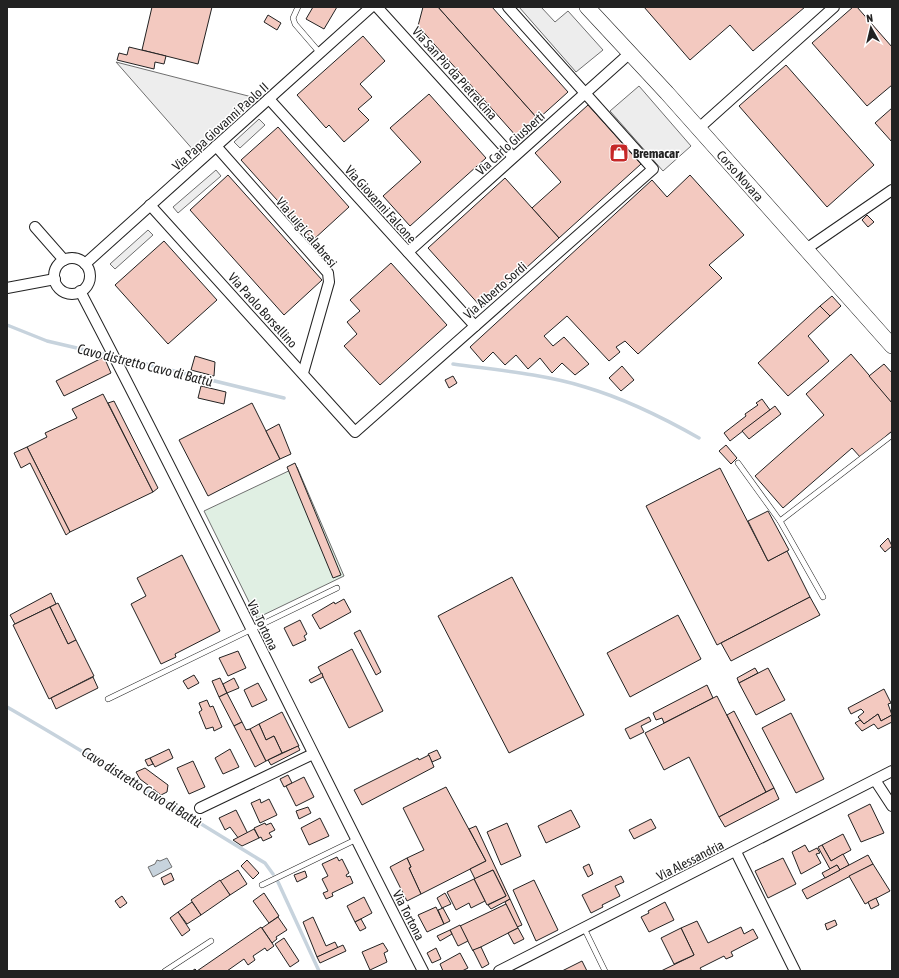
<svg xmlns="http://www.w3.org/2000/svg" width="899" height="978" viewBox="0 0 899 978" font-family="'Asap Condensed',sans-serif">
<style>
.green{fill:#e0efe3;stroke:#6f6f6f}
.parking{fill:#ededed;stroke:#6f6f6f}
.water{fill:#c7d3dd;stroke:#6f6f6f}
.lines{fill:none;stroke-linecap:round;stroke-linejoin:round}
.stream{stroke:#c7d3dd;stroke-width:3.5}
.building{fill:#f3c9c0;stroke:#222}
.service-casing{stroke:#222;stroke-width:6}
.minor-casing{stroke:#222;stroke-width:12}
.secondary-casing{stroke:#222;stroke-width:16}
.service{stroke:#fff;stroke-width:5}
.minor{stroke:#fff;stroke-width:10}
.secondary{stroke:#fff;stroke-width:15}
.labels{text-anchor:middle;stroke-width:3;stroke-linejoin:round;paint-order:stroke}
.street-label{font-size:13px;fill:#222;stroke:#fff}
.poi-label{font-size:13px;font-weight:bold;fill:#222;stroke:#fff;text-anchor:start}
.water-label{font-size:14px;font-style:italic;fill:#222;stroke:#fff}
</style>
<rect width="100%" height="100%" fill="#fff"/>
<path class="green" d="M297,467L344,576L257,618L204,511Z"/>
<g class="parking">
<path d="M519,7H541L555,22L568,11L603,50L576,72Z"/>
<path d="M116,62L256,98L195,152Z"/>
<path d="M639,86L691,146L663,171L610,111Z"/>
<path d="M259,119L265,125L240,148L234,142Z"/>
<path d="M216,170L221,176L178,213L173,207Z"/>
<path d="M148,230L153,235L115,269L110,264Z"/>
</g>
<path class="water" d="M167,858L172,867L153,877L148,867L155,864L157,860L160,861Z"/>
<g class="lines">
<g class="stream">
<path d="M7,325L47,341L111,356"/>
<path d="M117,357L284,398"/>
<path d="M453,364C496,370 543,374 585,387C626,399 662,417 699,438"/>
<path d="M7,707C94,757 179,811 265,863L273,874"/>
<path d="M278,882L319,971"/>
</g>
</g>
<g class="building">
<path d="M152,7H212L198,64L142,50Z"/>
<path d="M313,7H337L324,29L306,19Z"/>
<path d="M423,7H438L538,119L517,137L418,26Z"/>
<path d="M438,7H492L568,92L538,119Z"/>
<path d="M644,7H805L753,51L730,25L690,60Z"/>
<path d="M853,7H857L892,47V85L867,106L812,43Z"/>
<path d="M268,15L281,23L277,30L264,22Z"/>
<path d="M363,36L385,61L360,84L372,97L358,109L369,120L344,142L329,125L326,128L297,95Z"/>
<path d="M129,47L166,56L164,64L155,62L154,69L117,60L119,53L127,55Z"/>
<path d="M786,65L874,165L827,207L739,106Z"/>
<path d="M429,94L486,158L410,226L383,196L421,162L390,128Z"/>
<path d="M588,105L641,164L559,238L532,208L561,182L535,153Z"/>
<path d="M892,108V142L875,123Z"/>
<path d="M278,127L349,207L313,240L241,160Z"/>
<path d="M228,175L322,280L284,315L190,210Z"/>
<path d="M690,175L744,235L709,265L722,278L638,354L625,341L616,347L620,352L609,361L567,316L544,336L553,346L564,337L589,364L575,375L562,363L552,373L540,358L528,369L516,355L505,365L493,352L483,362L470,347L652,180L667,197Z"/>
<path d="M505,178L559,238L482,308L428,248Z"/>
<path d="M867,215L874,222L868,227L862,220Z"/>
<path d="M164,241L217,300L168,344L115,285Z"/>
<path d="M391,263L447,325L380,385L344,346L357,334L347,322L360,311L350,300Z"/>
<path d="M832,296L841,306L830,316L820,306Z"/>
<path d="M820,306L830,316L808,336L829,361L788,396L758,363Z"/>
<path d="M851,354L892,402V431L861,458L852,448L783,508L755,476L824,415L806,394Z"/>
<path d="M195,356L215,362L214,376L191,370Z"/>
<path d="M104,357L111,373L64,396L56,381Z"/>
<path d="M884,364L892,373V403L869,376Z"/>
<path d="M622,366L634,380L621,391L609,378Z"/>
<path d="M453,376L457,383L449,388L445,380Z"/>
<path d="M201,386L226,392L224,404L198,398Z"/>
<path d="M103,394L153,492L70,532L27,447L47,437L45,433L77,418L72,409Z"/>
<path d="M762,399L770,410L730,441L724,433L746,416L745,414L758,405L756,403Z"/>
<path d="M114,401L158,488L153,492L108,403Z"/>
<path d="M252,403L280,459L208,496L179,440Z"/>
<path d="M775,406L781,414L749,439L742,431Z"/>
<path d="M279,424L291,454L280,459L266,431Z"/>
<path d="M726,445L737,458L731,464L719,451Z"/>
<path d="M27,447L70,532L66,535L30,463L21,468L14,453Z"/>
<path d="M295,463L341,575L333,578L287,467Z"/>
<path d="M720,468L768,561L787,551L810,597L717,645L646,506Z"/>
<path d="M768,511L789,550L768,561L748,521Z"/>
<path d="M888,538L892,546L885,552L880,546Z"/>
<path d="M182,555L220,631L175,654L176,657L161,664L131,604L146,596L137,578Z"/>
<path d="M512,577L584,715L509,753L438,616Z"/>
<path d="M51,593L56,604L15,624L10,615Z"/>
<path d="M810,597L820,615L731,661L721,643Z"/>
<path d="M344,599L351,612L320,629L312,615L329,605L334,602L335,604Z"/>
<path d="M58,603L76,640L68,644L50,607Z"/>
<path d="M50,607L68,644L76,640L94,676L49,699L13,625Z"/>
<path d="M678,615L701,659L630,697L607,653Z"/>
<path d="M300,620L307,634L304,636L306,640L293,646L284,628Z"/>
<path d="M360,630L381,672L376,675L354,633Z"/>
<path d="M352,649L383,711L349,728L318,667Z"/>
<path d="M238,651L246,668L228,676L219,658Z"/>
<path d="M755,668L758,673L739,683L737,678Z"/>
<path d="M768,668L785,700L756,715L739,683Z"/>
<path d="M322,673L323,677L311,683L309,680Z"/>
<path d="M194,675L199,683L188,689L183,681Z"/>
<path d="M93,677L98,688L56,709L51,698Z"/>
<path d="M220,678L227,693L219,697L212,681Z"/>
<path d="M234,678L239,688L227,693L223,684Z"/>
<path d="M258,683L267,700L252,707L244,690Z"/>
<path d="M707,685L713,698L664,723L662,718L656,720L653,713Z"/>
<path d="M884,689L891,703L888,704L892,715L881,721L878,714L864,724L858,717L864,712L861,709L851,714L848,708Z"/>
<path d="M227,693L242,722L234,726L219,697Z"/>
<path d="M717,696L766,792L719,817L689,757L664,770L645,733Z"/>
<path d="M207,700L210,707L213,706L222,727L214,731L213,727L206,729L199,712L202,710L199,703Z"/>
<path d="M734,711L774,788L766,792L727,715Z"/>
<path d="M282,712L299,746L282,753L274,736L266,740L259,724Z"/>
<path d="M791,713L824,779L796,793L762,728Z"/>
<path d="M878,714L881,721L892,715V722L878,729L874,724L862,731L855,723L860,720L864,724Z"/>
<path d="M649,717L651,721L641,726L644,732L630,739L625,729Z"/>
<path d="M242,722L246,730L250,729L266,761L255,767L234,726Z"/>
<path d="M259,724L266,740L274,736L282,753L266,761L250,729Z"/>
<path d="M298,746L300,750L271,765L268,760Z"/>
<path d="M169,749L173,758L155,767L150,758Z"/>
<path d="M230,749L239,767L223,774L215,758Z"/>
<path d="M437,750L441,758L432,762L428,754Z"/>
<path d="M429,755L434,767L362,805L354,790L418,758L419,760Z"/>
<path d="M150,758L153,764L148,766L145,760Z"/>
<path d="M193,761L205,787L189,794L177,768Z"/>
<path d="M145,768L168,785L167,792L161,795L140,779L136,772Z"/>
<path d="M288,775L292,783L284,787L280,779Z"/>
<path d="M304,777L314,797L296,806L286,786Z"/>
<path d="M446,787L486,861L421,894L409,868L411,867L407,858L424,850L403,808Z"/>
<path d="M774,788L779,799L725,827L719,817Z"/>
<path d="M260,799L261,803L269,799L277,815L260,823L251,803Z"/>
<path d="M870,804L884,833L861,842L848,815Z"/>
<path d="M308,807L311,813L299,819L296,811Z"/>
<path d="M236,810L248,834L239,839L230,827L225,830L219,818Z"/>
<path d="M571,810L580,827L546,843L538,826Z"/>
<path d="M320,818L329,836L309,845L301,828Z"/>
<path d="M651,819L656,828L634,839L629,830Z"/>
<path d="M265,823L266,825L271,823L275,830L269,833L272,837L263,841L261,837L259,838L254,828Z"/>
<path d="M507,823L521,856L501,865L487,832Z"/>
<path d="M476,826L510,899L491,909L488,905L506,896L493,870L475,879L470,869L486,861L469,829Z"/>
<path d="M254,829L259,838L242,846L233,840Z"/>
<path d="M843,834L851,850L831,861L822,845Z"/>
<path d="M805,845L809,852L817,848L820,853L816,854L821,863L801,874L792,852Z"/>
<path d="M822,845L831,861L843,854L849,865L840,870L837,865L830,869L818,847Z"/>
<path d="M868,855L873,864L807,899L802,890Z"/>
<path d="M337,857L339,861L342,859L349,873L346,875L347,877L350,876L353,883L332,893L333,896L326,899L323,893L328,891L322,879L328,876L322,864Z"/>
<path d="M407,858L411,867L409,868L421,894L407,901L390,867Z"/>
<path d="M783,858L796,884L768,898L755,871Z"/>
<path d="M247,860L259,873L253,879L241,866Z"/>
<path d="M589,864L593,874L588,877L583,867Z"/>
<path d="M873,864L890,891L865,904L849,876Z"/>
<path d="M837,865L840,870L825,878L822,873Z"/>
<path d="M238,870L247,884L230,895L220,881Z"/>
<path d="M493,870L506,896L487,905L474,879Z"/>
<path d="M305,871L307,877L297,882L294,875Z"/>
<path d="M171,873L174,880L164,885L161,878Z"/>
<path d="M621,876L624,882L615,886L620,896L602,905L603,907L591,913L582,895Z"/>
<path d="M474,879L485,901L471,908L469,903L456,910L447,892Z"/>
<path d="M220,880L230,895L201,915L191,900Z"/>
<path d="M534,880L558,930L536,941L513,890Z"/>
<path d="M264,893L279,916L269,923L253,901Z"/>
<path d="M445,893L451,904L442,908L437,898Z"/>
<path d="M122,896L127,903L120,908L115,901Z"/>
<path d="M364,897L372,913L355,922L347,906Z"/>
<path d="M876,898L879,905L871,909L868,902Z"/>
<path d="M510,899L522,925L517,927L505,902Z"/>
<path d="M192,902L201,915L187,924L178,912Z"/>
<path d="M665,902L674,920L649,932L641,917L649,913L648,911Z"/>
<path d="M506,904L518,928L473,951L460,926Z"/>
<path d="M436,907L444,924L427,932L418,915Z"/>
<path d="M443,908L450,921L444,924L438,910Z"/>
<path d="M178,912L190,930L182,936L170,918Z"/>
<path d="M278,917L287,930L276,937L277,939L272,943L262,928Z"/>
<path d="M313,917L326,946L335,942L338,948L317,957L303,922Z"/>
<path d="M361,919L366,928L360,931L355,922Z"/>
<path d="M835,920L837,925L827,930L825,924Z"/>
<path d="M697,921L708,943L741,927L744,934L753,929L758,938L731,952L733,956L726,959L724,956L700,968L702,971H661L694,955L681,928Z"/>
<path d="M460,925L468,941L458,946L450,930Z"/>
<path d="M261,927L274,946L267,951L265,948L253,956L255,960L248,965L244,959L227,971H192L195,969L197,971Z"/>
<path d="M518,928L524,939L514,944L508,933Z"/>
<path d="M681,928L694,955L674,964L661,938Z"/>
<path d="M450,930L452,934L440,941L437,936Z"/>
<path d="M284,938L299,961L290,967L275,944Z"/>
<path d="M383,943L388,951L384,953L387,962L370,970L362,952Z"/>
<path d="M343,945L346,951L320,963L317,957Z"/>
<path d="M481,947L489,964L482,968L473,950Z"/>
<path d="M436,948L441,959L432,963L427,953Z"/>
<path d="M460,953L468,968L462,971H443L440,964Z"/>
<path d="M582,961L587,971H562Z"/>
</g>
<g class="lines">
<defs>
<g id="service">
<path d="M298,7L293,18L295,24L320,53"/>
<path d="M738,463L780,521L892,435"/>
<path d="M780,521L823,597"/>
<path d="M108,699L337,588"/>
<path d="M262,885L355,840"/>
<path d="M584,928L605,971"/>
<path d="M165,971L211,941"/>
</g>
<g id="minor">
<path d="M377,7L513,157"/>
<path d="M269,99L475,326"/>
<path d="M699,128L834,7"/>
<path d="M216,146L328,273L329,282L303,373"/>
<path d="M150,205L355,432L653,169L508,7"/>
<path d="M35,227L64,260"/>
<path d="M806,249L892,190"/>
<path d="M408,252L630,53"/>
<circle cx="72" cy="276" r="18"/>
<path d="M85,264L371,7"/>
<path d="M7,288L55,279"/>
<path d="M80,291C198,516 307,745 423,971"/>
<path d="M875,780L892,806"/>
<path d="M200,808L313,754"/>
<path d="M736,852L795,971"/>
<path d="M499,971L892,771"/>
</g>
<g id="secondary">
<path id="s1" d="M587,7L667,93L892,346"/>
</g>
</defs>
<use href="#service" class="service-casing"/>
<use href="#minor" class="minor-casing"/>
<use href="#secondary" class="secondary-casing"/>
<use href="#service" class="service"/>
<use href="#minor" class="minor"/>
<use href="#secondary" class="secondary"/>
</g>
<defs>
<symbol id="shop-square" viewBox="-11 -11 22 22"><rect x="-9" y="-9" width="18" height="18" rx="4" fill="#c62828" stroke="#fff"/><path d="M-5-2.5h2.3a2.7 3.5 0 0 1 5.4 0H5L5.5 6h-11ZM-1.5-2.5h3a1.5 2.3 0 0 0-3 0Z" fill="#fff"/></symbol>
</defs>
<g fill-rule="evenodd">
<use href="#shop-square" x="608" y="142" width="22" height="22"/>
</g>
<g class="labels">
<g class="street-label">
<text transform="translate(455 73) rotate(48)" y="5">Via San Pio da Pietrelcina</text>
<text transform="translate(220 126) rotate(-42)" y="5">Via Papa Giovanni Paolo II</text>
<text transform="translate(510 143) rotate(-42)" y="5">Via Carlo Giusberti</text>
<text dy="5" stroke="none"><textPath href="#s1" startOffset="228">Corso Novara</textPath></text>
<text transform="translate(381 204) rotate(48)" y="5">Via Giovanni Falcone</text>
<text transform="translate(307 232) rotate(50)" y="5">Via Luigi Calabresi</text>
<text transform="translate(495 290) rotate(-41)" y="5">Via Alberto Sordi</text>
<text transform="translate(263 310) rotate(48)" y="5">Via Paolo Borsellino</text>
<text transform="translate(263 625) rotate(64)" y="5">Via Tortona</text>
<text transform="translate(690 860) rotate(-27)" y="5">Via Alessandria</text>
<text transform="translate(409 915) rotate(63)" y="5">Via Tortona</text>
</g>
<g class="poi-label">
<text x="633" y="158">Bremacar</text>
</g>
<g class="water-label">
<text transform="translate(145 365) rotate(14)" y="5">Cavo distretto Cavo di Battù</text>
<text transform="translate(142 787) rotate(32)" y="5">Cavo distretto Cavo di Battù</text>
</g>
</g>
<rect width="899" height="978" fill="none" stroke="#222222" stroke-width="16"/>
<g transform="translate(871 28) rotate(352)" stroke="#ffffff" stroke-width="3" paint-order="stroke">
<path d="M0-3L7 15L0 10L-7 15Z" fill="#222222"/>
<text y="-6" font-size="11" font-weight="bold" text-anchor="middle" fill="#222222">N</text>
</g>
</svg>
